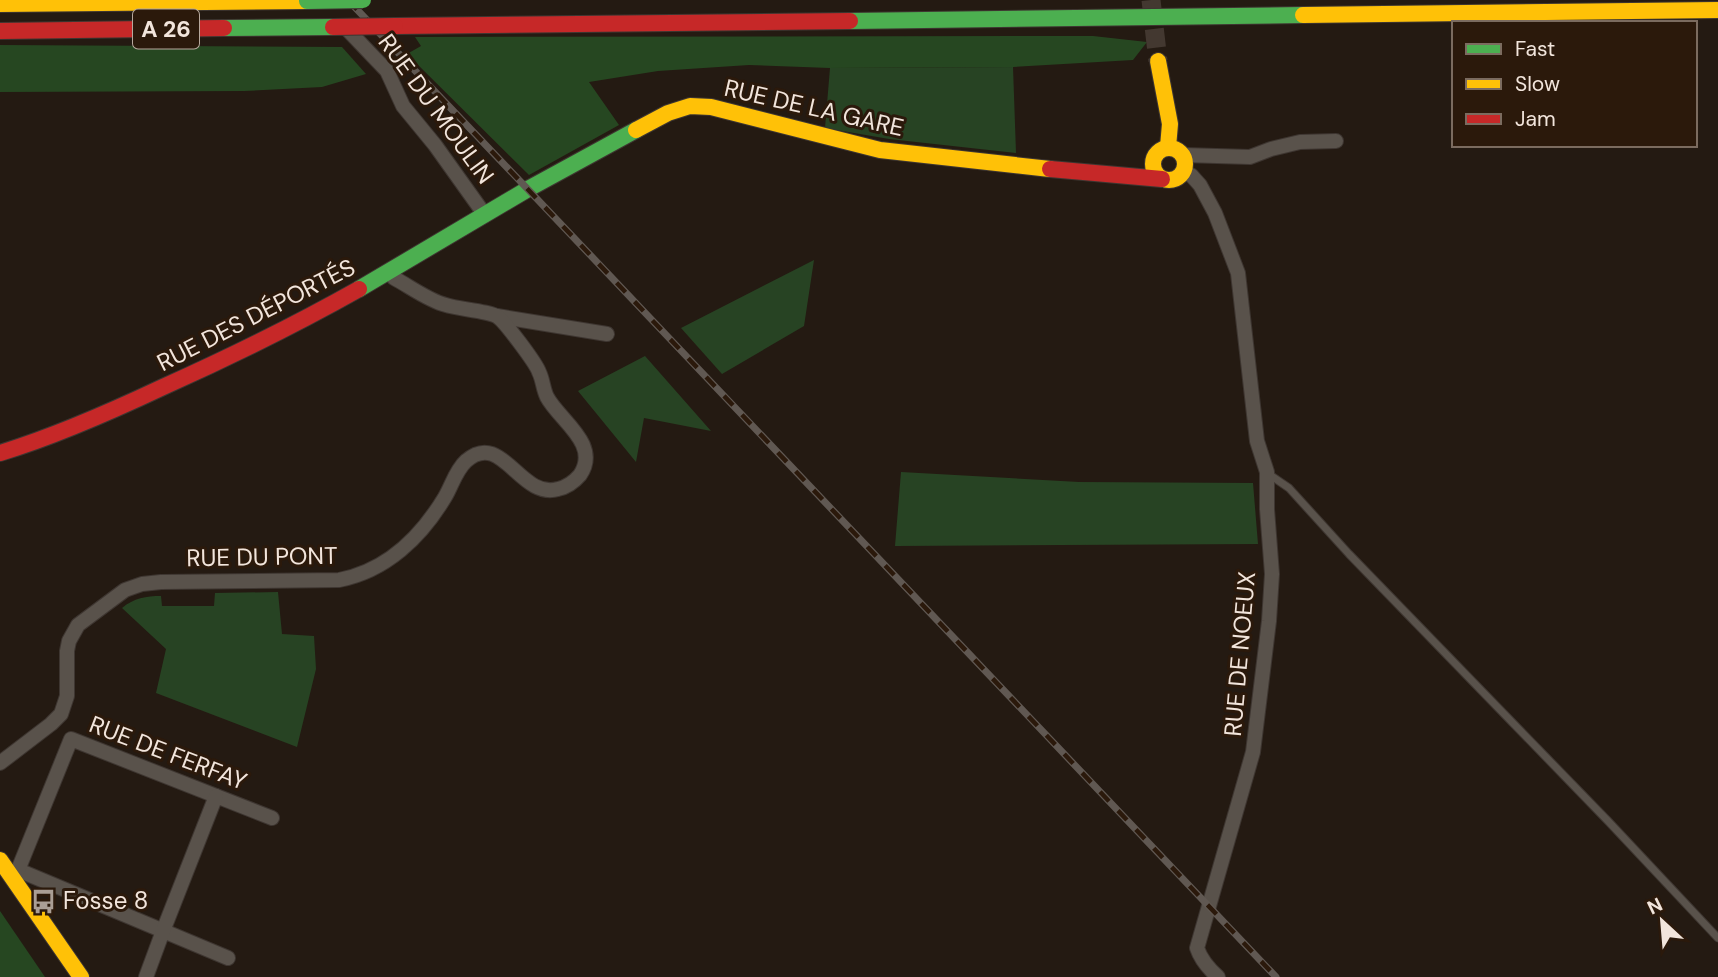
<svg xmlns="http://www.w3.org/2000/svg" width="1718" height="977" viewBox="0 0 1718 977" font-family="'DM Sans',sans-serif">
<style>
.green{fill:#274323}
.forest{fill:#264721}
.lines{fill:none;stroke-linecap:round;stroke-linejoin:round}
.secondary-tunnel{stroke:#433830;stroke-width:19;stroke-dasharray:19 10;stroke-linecap:butt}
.lane-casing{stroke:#3e3631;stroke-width:9}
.street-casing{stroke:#3e3631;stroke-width:16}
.fast-casing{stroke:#3e3631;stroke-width:18}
.slow-casing{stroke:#3e3631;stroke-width:18}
.jam-casing{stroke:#3e3631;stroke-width:18}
.lane{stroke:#59524b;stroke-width:7}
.street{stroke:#59524b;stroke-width:14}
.fast{stroke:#4caf50;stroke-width:16}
.slow{stroke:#ffc107;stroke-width:16}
.jam{stroke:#c62828;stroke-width:16}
.rail-casing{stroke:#605852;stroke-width:7}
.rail{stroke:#2b190b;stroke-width:4.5;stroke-dasharray:13;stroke-linecap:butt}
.fast-bridge-casing{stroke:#3e3631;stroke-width:18;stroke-linecap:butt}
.jam-bridge-casing{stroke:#3e3631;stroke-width:18;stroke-linecap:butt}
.fast-bridge{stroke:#4caf50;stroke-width:16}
.jam-bridge{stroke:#c62828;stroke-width:16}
.labels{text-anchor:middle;stroke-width:6;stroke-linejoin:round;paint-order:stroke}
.shield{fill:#2b190b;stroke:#b6a89d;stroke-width:2}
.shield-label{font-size:23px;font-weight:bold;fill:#f2e5dc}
.street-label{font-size:24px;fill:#f2e5dc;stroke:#2b190b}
.poi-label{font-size:24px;fill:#f2e5dc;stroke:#2b190b;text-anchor:start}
</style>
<rect width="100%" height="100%" fill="#241a12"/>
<g class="green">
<path d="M1013,67L1016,153L889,139L825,128L830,68Z"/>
<path d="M814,260L804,326L722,374L681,328Z"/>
<path d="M645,356L711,431L644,418L636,462L578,391Z"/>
<path d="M901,472L1079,482L1253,483L1258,544L895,546Z"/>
<path d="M278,592L282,634L314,636L316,669L297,747L156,693L166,649L122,608C134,598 146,596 161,596L162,606H214L215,593Z"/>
</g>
<g class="forest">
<path d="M1093,36L1147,42L1133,60L1013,67L830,68L749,65L658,71L589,82L619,125L529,175L407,54L421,46L415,37Z"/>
<path d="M0,45L342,47L366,74L322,87L244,91L0,92Z"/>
<path d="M0,911L45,977H0Z"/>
</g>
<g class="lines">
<path class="secondary-tunnel" d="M1151,0L1158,61"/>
<defs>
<path id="lane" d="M1267,473L1289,488L1349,554L1608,821L1718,938"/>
<g id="street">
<path d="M344,26L387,71L403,106L435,145L485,215"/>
<path d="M1183,155L1250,157L1271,149L1300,142L1336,141"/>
<path d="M1182,173L1191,175L1200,185L1215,213L1238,273L1257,441L1267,472V509L1272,574L1269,621L1253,752L1197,948C1201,960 1209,969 1218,977"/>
<path d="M497,316L607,334"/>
<path d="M0,763L51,724L61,714L67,696V651L69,641L78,625L125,590L142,584L161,582L339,580C386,571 421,537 445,497C452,485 456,470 466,461C502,429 520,500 558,489C567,487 574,482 580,475C601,444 559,420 547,397C543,389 543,380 539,372C536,363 505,322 498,317C490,311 457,309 446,305C429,301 409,286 394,278L390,272"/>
<path d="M18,870L228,958"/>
<path d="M11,875L18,870L71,739L272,818"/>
<path d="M146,977L163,931L216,796"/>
</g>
<g id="fast">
<path d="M850,21L1303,15"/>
<path d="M224,28L333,27"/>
<path d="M359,289L528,189L636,130"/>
</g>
<g id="slow">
<path d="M0,4L307,1"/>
<path d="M1303,15L1718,10"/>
<path d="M1158,61L1170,124L1168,147"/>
<path d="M636,130L668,113L690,106L711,107L880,150L1050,169"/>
<circle cx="1169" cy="164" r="16"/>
<path d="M0,860L81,977"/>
</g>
<g id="jam">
<path d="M395,26L850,21"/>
<path d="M0,31L224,28"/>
<path d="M1050,169L1162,179"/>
<path d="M0,453C56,436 110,412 163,387C230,357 295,325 359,289"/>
</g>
</defs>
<use href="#lane" class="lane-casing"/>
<use href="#street" class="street-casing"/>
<use href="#fast" class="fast-casing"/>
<use href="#slow" class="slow-casing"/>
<use href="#jam" class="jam-casing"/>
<use href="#lane" class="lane"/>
<use href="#street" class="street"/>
<use href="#fast" class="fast"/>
<use href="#slow" class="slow"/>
<use href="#jam" class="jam"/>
<defs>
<path id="rail" d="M348,0L1276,977"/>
</defs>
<use href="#rail" class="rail-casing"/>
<use href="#rail" class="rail"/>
<defs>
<path id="fast-bridge" d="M307,1L363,0"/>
<path id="jam-bridge" d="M333,27L395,26"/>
</defs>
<use href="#fast-bridge" class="fast-bridge-casing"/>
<use href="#jam-bridge" class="jam-bridge-casing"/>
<use href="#fast-bridge" class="fast-bridge"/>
<use href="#jam-bridge" class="jam-bridge"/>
</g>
<defs>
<symbol id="bus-bare" viewBox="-9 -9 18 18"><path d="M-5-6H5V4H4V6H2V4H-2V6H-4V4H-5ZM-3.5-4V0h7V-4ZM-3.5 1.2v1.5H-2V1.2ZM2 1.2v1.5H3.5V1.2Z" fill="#aa9e95" stroke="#2b190b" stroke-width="2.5" paint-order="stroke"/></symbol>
</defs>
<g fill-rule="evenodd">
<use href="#bus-bare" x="26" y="884" width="35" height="35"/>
</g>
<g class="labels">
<rect class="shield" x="133" y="9.5" width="66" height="39" rx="5"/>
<g class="shield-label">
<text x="166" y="37">A 26</text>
</g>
<g class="street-label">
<text transform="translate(814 108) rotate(13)" y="8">RUE DE LA GARE</text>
<text transform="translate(436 109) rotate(54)" y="8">RUE DU MOULIN</text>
<text transform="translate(256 315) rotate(-27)" y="8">RUE DES DÉPORTÉS</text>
<text transform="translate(262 557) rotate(-1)" y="8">RUE DU PONT</text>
<text transform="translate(1240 654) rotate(-85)" y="8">RUE DE NOEUX</text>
<text transform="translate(168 753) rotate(21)" y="8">RUE DE FERFAY</text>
</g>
<g class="poi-label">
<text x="63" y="909">Fosse 8</text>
</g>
</g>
<rect x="1452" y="21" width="245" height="126" fill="#2b190b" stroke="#7b6b5f" stroke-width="2"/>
<rect x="1466" y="44" width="35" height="10" fill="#4caf50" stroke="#7b6b5f" stroke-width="2"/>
<text x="1515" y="56" font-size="21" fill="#f2e5dc">Fast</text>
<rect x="1466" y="79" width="35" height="10" fill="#ffc107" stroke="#7b6b5f" stroke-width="2"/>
<text x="1515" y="91" font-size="21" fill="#f2e5dc">Slow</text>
<rect x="1466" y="114" width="35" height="10" fill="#c62828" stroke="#7b6b5f" stroke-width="2"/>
<text x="1515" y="126" font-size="21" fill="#f2e5dc">Jam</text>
<g transform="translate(1662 921) rotate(334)" stroke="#2b190b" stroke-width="5" paint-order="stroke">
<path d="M0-5L12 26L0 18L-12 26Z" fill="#f2e5dc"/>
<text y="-10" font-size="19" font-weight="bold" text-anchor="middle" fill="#f2e5dc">N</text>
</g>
</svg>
